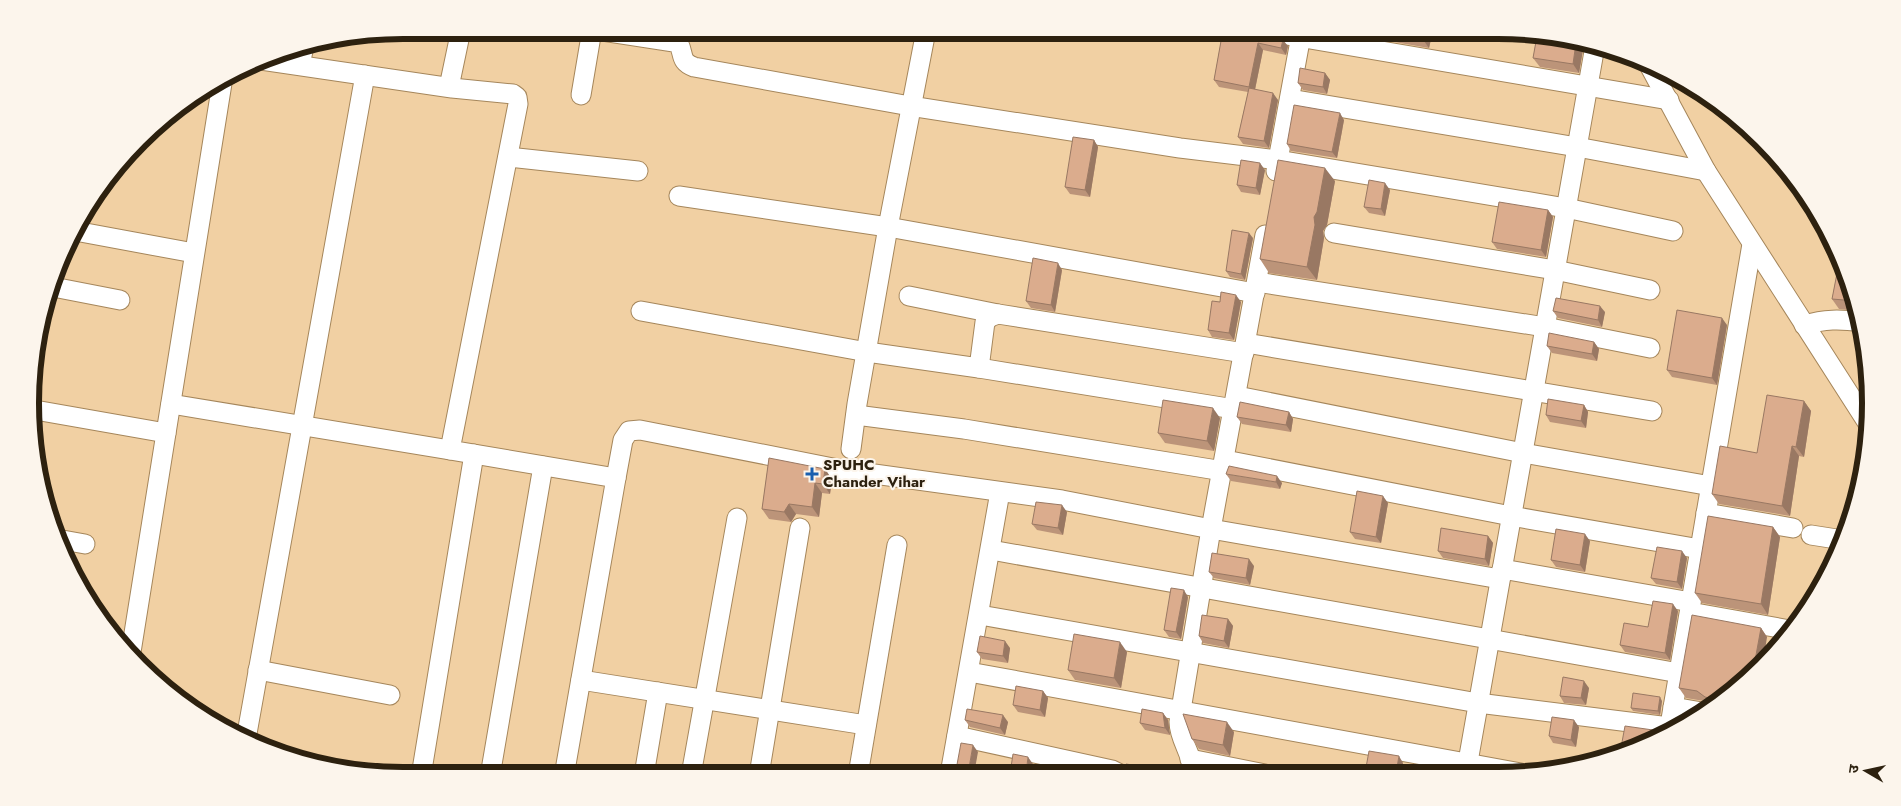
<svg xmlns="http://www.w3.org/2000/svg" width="1901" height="806" viewBox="0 0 1901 806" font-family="Jost,'Noto Sans Devanagari',sans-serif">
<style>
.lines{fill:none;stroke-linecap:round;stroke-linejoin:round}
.minor-casing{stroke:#a5865b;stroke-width:21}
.minor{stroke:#fff;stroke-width:19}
.wall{fill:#bc9479}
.shaded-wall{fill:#997863}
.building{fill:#dbac8d;stroke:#997863}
.poi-dot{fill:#195faf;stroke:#fcf5ec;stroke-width:2}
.labels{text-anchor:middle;stroke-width:4;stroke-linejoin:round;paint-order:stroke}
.poi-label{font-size:15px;font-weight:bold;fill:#2d210f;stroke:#fcf5ec;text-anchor:start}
.rim{fill:none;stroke:#2d210f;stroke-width:6}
</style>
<rect width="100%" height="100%" fill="#f1d0a3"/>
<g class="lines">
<defs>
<g id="minor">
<path d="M596,30L674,42L679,44C684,55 680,62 694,67L910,106L1180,148L1278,160L1566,208L1673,231"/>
<path d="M1258,30L1669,100"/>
<path d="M261,60L452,88L513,94L517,97L518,104L450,450L616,478L564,776"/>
<path d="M1648,63L1706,171L1869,425"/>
<path d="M300,65L304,46"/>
<path d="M449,87L461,30"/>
<path d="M581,95L592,30"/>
<path d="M1290,99L1577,147L1706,171"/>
<path d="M508,157L638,171"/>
<path d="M1276,171L1302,30"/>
<path d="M679,196L888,227L1255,293"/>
<path d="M75,231L194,253"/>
<path d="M1334,233L1555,270L1650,290"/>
<path d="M1257,282L1545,327L1650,348"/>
<path d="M53,287L120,300"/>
<path d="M909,296L998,314"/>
<path d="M641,311L867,352L979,368L985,322L990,317L998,314L1244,353"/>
<path d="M1804,325C1825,319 1840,319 1861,322"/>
<path d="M1246,343L1652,411"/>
<path d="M979,368L1234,409"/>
<path d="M1237,396L1523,453L1711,486"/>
<path d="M171,404L450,450"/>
<path d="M35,410L166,433"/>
<path d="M856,415L964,429L1223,471"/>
<path d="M851,449L857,404L888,227L925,36L923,30"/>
<path d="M1225,460L1511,516L1700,549"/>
<path d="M616,478L623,440L629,431L640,430L838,469L1062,500L1211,529L1500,579"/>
<path d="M1706,513L1793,528"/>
<path d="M1811,535L1843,540"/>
<path d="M57,539L85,544"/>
<path d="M991,550L1679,673"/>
<path d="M1502,569L1691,602"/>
<path d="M1690,612L1790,630"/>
<path d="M980,615L1478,703L1669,727"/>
<path d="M131,652L223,77"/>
<path d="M258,670L390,695"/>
<path d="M969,672L1521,773"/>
<path d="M581,680L866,725"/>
<path d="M1673,707L1702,712"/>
<path d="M1669,731L1752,244"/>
<path d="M957,736L1112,770L1120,774"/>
<path d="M246,739L365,75"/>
<path d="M1190,759L1265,774"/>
<path d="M1466,773L1595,46"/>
<path d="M950,774L1000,492"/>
<path d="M1193,774C1194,756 1179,740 1179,722L1211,529L1265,235"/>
<path d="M644,775L658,692"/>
<path d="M691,775L737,518"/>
<path d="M759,775L800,528"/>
<path d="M858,775L897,545"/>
<path d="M421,776L474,454"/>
<path d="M490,776L543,466"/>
</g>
</defs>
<use href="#minor" class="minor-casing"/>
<use href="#minor" class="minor"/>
</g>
<g class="wall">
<path d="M1223,30H1246L1247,32L1251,34L1288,46L1286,55L1263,50L1255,90L1278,100L1269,148L1243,144L1238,137L1248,92L1219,87L1214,80Z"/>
<path d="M1325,30H1433L1429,48Z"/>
<path d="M1537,36L1584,44L1579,73L1540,67L1533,58Z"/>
<path d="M1325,73L1330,80L1327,94L1303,90L1298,83Z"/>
<path d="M1344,120L1337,158L1291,151L1287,144Z"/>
<path d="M1094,140L1098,147L1090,197L1070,194L1065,187Z"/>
<path d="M1265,170L1260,195L1241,192L1237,185Z"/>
<path d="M1335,181L1327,225L1323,231L1324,238L1317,280L1269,273L1260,259Z"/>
<path d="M1390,190L1385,216L1369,213L1364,207Z"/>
<path d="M1548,210L1553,217L1546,257L1497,249L1492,242Z"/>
<path d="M1253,238L1245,280L1230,277L1226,271Z"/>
<path d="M1840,258L1858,307L1859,311L1839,309L1832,299Z"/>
<path d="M1062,270L1055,312L1031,308L1026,301Z"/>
<path d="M1241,302L1234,340L1212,337L1208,330Z"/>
<path d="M1553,311L1605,312L1602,327L1558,318Z"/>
<path d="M1727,325L1717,385L1672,377L1667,370Z"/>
<path d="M1594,342L1599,349L1597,361L1552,353L1547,346Z"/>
<path d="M1804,401L1811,411L1804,457L1799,456L1790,516L1719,504L1712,494L1757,453Z"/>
<path d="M1584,405L1588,412L1586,428L1550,422L1546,415Z"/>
<path d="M1289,412L1293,419L1291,432L1242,424L1237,417Z"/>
<path d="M1220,418L1214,451L1165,443L1158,433Z"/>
<path d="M769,458L832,479L830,494L822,493L819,517L796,514L791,522L769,519L762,509Z"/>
<path d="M1226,474L1282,483L1280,489L1231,481Z"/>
<path d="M1388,503L1381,543L1355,539L1350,532Z"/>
<path d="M1067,512L1063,535L1037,530L1032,524Z"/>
<path d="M1773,527L1780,537L1768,615L1702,603L1695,593Z"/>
<path d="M1488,536L1493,543L1489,566L1443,558L1438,551Z"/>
<path d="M1590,541L1585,572L1556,567L1551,560Z"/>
<path d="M1687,558L1682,589L1656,584L1651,578Z"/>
<path d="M1254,566L1250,585L1214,578L1209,572Z"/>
<path d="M1188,597L1181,639L1169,637L1164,630Z"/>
<path d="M1678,611L1670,660L1625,652L1620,645L1648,627Z"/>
<path d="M1228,619L1233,626L1229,648L1203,643L1199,636Z"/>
<path d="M1761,628L1767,637L1725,699L1712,707L1704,701L1686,698L1679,688Z"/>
<path d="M1010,648L1008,663L982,659L977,652Z"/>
<path d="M1127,652L1121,688L1075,680L1068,670Z"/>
<path d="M1589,688L1586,705L1564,703L1560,696Z"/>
<path d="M1043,691L1048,698L1045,717L1018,712L1013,705Z"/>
<path d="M1662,701L1660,715L1633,711L1631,708Z"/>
<path d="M1163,713L1168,720L1170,735L1145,730L1140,723Z"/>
<path d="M965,720L1008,722L1005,735L970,727Z"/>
<path d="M1579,727L1576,747L1553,743L1549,736Z"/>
<path d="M1234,732L1230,756L1199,749L1192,739Z"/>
</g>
<g class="shaded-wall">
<path d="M1426,30H1433L1429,48L1424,41Z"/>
<path d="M1283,40L1288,46L1286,55L1281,48Z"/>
<path d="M1258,43L1263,50L1254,94L1249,87Z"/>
<path d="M1576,43L1584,44L1579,73L1573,64Z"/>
<path d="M1325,73L1330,80L1327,94L1323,87Z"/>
<path d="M1273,93L1278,100L1269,148L1264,141Z"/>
<path d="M1340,113L1344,120L1337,158L1332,152Z"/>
<path d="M1094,140L1098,147L1090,197L1085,190Z"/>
<path d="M1260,163L1265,170L1260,195L1256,188Z"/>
<path d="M1325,168L1335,181L1327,225L1323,231L1324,238L1317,280L1307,267L1314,217Z"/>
<path d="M1385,183L1390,190L1385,216L1381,209Z"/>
<path d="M1548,210L1553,217L1546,257L1541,250Z"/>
<path d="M1249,233L1253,238L1245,280L1241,274Z"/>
<path d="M1058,263L1062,270L1055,312L1051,305Z"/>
<path d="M1236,295L1241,302L1234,340L1229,333Z"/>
<path d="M1600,306L1605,312L1602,327L1598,320Z"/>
<path d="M1722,318L1727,325L1717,385L1712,378Z"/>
<path d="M1594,342L1599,349L1597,361L1592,354Z"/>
<path d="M1804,401L1811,411L1804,457L1796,447Z"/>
<path d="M1584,405L1588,412L1586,428L1581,421Z"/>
<path d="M1213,408L1220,418L1214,451L1207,441Z"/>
<path d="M1289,412L1293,419L1291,432L1286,425Z"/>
<path d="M1792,446L1799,456L1790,516L1782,506Z"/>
<path d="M825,469L832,479L830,494L823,484Z"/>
<path d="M1277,476L1282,483L1280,489L1276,482Z"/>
<path d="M815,483L822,493L819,517L812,507Z"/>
<path d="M1383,496L1388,503L1381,543L1376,537Z"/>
<path d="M789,504L796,514L791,522L784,512Z"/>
<path d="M1062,505L1067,512L1063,535L1058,528Z"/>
<path d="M1773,527L1780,537L1768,615L1761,604Z"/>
<path d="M1585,534L1590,541L1585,572L1580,565Z"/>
<path d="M1488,536L1493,543L1489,566L1485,559Z"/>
<path d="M1682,551L1687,558L1682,589L1677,582Z"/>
<path d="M1249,559L1254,566L1250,585L1246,578Z"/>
<path d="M1184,590L1188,597L1181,639L1176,632Z"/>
<path d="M1673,604L1678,611L1670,660L1665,653Z"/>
<path d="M1228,619L1233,626L1229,648L1224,641Z"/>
<path d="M1761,628L1767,637L1764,657L1755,667L1754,666Z"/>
<path d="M1005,641L1010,648L1008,663L1003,656Z"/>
<path d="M1120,642L1127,652L1121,688L1114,678Z"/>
<path d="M1584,681L1589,688L1586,705L1581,698Z"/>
<path d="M1043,691L1048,698L1045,717L1040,710Z"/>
<path d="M1660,697L1662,701L1660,715L1658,711Z"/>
<path d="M1163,713L1168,720L1170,735L1165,728Z"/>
<path d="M1003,715L1008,722L1005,735L1000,728Z"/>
<path d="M1574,720L1579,727L1576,747L1571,740Z"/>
<path d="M1227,722L1234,732L1230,756L1223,745Z"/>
<path d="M1653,730L1658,737L1657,738L1651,742Z"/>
<path d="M973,745L978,752L974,774H968Z"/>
<path d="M1399,756L1403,763L1402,773H1396Z"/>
<path d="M1028,757L1033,764L1032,774H1026Z"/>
</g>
<g class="building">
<path d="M1223,30H1245L1246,31L1251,34L1283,40L1281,48L1258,43L1249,87L1214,80Z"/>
<path d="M1361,30H1426L1424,41Z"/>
<path d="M1537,36L1576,43L1573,64L1533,58Z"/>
<path d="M1300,68L1325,73L1323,87L1298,83Z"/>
<path d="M1249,88L1273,93L1264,141L1238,137Z"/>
<path d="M1294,105L1340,113L1332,152L1287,144Z"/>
<path d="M1073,137L1094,140L1085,190L1065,187Z"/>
<path d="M1241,160L1260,163L1256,188L1237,185Z"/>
<path d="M1278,160L1325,168L1317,212L1314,217L1315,225L1307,267L1260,259Z"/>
<path d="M1369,180L1385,183L1381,209L1364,207Z"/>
<path d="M1499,202L1548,210L1541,250L1492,242Z"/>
<path d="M1232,230L1249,233L1241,274L1226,271Z"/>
<path d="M1033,258L1058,263L1051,305L1026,301Z"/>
<path d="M1840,258L1856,301L1832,299Z"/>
<path d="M1221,292L1236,295L1229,333L1208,330L1212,301L1220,302Z"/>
<path d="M1556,298L1600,306L1598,320L1553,311Z"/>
<path d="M1677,310L1722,318L1712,378L1667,370Z"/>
<path d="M1549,333L1594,342L1592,354L1547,346Z"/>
<path d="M1767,395L1804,401L1796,447L1792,446L1782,506L1712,494L1720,446L1757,453Z"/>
<path d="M1548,399L1584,405L1581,421L1546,415Z"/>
<path d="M1163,400L1213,408L1207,441L1158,433Z"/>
<path d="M1240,402L1289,412L1286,425L1237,417Z"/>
<path d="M769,458L825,469L823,484L815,483L812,507L789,504L784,512L762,509Z"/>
<path d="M1229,466L1277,476L1276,482L1226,474Z"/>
<path d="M1357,491L1383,496L1376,537L1350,532Z"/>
<path d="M1036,502L1062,505L1058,528L1032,524Z"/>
<path d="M1708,516L1773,527L1761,604L1695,593Z"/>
<path d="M1441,528L1488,536L1485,559L1438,551Z"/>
<path d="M1556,529L1585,534L1580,565L1551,560Z"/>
<path d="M1657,547L1682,551L1677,582L1651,578Z"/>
<path d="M1212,553L1249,559L1246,578L1209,572Z"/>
<path d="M1171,588L1184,590L1176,632L1164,630Z"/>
<path d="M1653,601L1673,604L1665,653L1620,645L1624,623L1648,627Z"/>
<path d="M1202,615L1228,619L1224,641L1199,636Z"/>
<path d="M1692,615L1761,628L1754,666H1756L1725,699L1712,706L1713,699L1705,697L1697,691L1679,688Z"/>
<path d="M1074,634L1120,642L1114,678L1068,670Z"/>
<path d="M980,636L1005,641L1003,656L977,652Z"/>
<path d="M1563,677L1584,681L1581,698L1560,696Z"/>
<path d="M1016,686L1043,691L1040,710L1013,705Z"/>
<path d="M1633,693L1660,697L1658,711L1631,708Z"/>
<path d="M967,709L1003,715L1000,728L965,720Z"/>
<path d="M1142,709L1163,713L1165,728L1140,723Z"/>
<path d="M1183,714L1227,722L1223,745L1192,739Z"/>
<path d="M1552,717L1574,720L1571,740L1549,736Z"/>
<path d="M1625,726L1653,730L1651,742L1641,747L1620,753Z"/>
<path d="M961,743L973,745L968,774H969H954L956,770Z"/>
<path d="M1369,751L1399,756L1396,773H1365Z"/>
<path d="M1013,754L1028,757L1026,774H1010Z"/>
<path d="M1126,764L1178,772V774H1123L1125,772Z"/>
<path d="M1472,769L1491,773H1469Z"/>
</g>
<path class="poi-dot" d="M809.5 466.5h5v5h5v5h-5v5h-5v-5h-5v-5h5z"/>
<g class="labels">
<g class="poi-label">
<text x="823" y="470">SPUHC<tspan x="823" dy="17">Chander Vihar</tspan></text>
</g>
</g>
<path d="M0 0H1901V806H0ZM403 39H1498A364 364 0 0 1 1862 403V403A364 364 0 0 1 1498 767H403A364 364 0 0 1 39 403V403A364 364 0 0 1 403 39Z" fill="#fcf5ec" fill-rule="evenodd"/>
<path class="rim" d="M403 39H1498A364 364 0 0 1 1862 403V403A364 364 0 0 1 1498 767H403A364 364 0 0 1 39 403V403A364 364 0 0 1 403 39Z"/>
<g transform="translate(1866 771) rotate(279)" stroke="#fcf5ec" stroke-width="4" paint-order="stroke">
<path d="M0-4L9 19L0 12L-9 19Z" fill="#2d210f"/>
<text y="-8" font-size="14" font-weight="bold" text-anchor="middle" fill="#2d210f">उ</text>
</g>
</svg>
